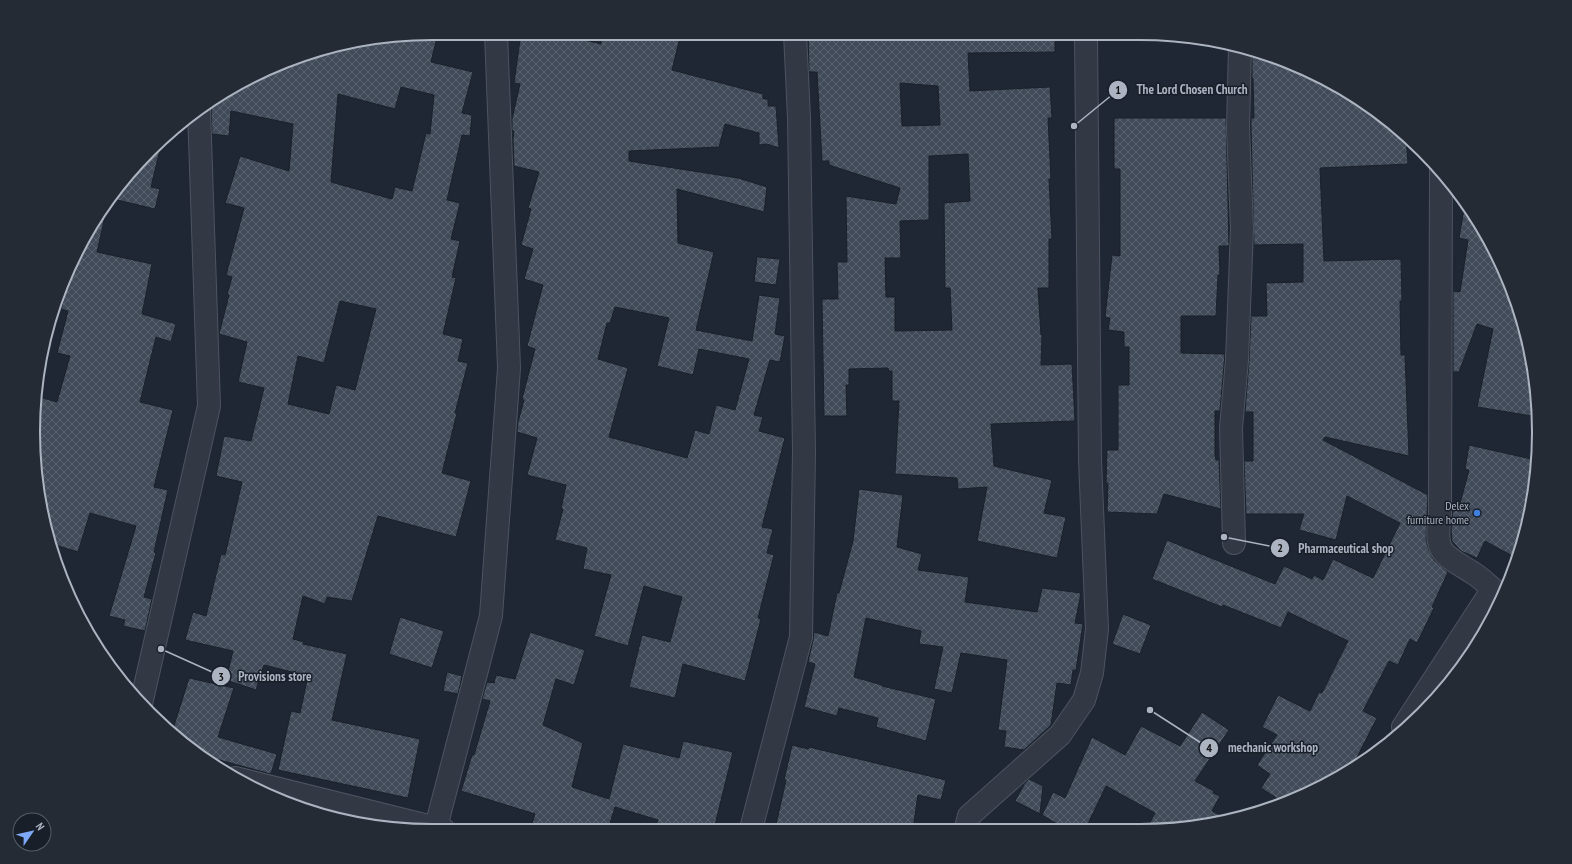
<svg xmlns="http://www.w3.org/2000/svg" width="1572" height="864" viewBox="0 0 1572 864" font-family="'PT Sans Narrow',sans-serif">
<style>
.building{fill:url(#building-cross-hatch);stroke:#1a212b;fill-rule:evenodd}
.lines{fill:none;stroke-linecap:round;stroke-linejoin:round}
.minor-casing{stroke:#4d5460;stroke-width:24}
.minor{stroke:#323945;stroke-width:22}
.shop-dot{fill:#3f7fe0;stroke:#181f29;stroke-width:1.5}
.labels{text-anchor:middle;stroke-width:3;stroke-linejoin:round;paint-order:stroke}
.poi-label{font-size:12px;fill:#acb4c2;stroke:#181f29;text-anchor:end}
.rim{fill:none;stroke:#acb4c2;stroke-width:2}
.leader{fill:none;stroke:#acb4c2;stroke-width:1.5}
.callout-dot{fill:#acb4c2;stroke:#181f29;stroke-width:1.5}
.mark-label{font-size:12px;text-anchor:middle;font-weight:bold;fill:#111}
.callout-label{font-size:13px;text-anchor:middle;font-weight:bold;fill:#acb4c2;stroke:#181f29;stroke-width:3;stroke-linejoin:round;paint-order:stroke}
</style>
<defs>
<pattern id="building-cross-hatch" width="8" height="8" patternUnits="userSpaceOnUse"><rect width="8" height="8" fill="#404a59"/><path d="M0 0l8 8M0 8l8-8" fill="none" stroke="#59626f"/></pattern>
</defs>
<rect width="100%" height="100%" fill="#1f2734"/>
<g class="building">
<path d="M432,33H438L431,62L473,72L462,113L472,115L470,136L462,135L447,200L460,203L451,239L460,241L452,277L456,278L443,334L463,339L458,361L468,363L455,413H457L442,473L471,481L456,537L378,516L352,601L327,597L325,604L303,596L293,639L304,642L303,644L347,654L332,720L420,739L408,798L278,770L291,711L300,713L308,676L264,665L256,690L226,680L233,651L185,640L193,612L206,616L221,554L225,555L242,482L216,476L224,436L251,441L264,388L238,382L247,342L219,334L229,295H227L232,277L226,275L244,208L225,203L240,156L289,171L293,124L231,111L229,136L212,134L211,107L209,102L233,86L304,54L354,41ZM401,87L434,95L430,134L426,133L412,191L395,187L392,199L331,182L338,94L395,109ZM340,301L376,309L355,390L336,385L329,414L288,404L298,356L324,363Z"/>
<path d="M521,33H557L601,44L602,33H681L672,70L763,94V99H768V106H776L779,148L767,144L759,145V133L725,124L719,147L629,151V161L738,178L767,187L764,212L677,189L678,243L714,252L696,330L752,341L759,295L780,298L775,334L785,336L780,362L770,360L754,415L763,417L759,431L785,438L762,527L773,529L767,553L774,555L758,618L761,619L745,681L683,664L675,698L629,687L642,635L670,642L682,597L644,586L628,646L594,636L611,575L583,569L587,548L555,540L563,509H561L566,485L527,475L537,438L517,432L518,422L524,400L522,399L535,349L527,346L543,285L524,279L533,249L521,245L531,209L528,208L539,172L514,166L513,139L514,131H512V119L520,84L514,83ZM615,307L669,318L657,366L693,375L699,349L749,359L735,410L716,405L709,434L695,430L687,458L609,437L628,368L598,359L607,323H610Z"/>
<path d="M808,33L1055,34V52L968,53L970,91L1050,87L1052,118H1048L1051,179H1049L1052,239H1049V288H1038L1041,335H1042L1041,365L1072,364L1075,421L991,424L994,466L1052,480L1044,513L1066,517L1057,558L977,541L987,487L958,489L957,478L895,474L899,401H892V371H889L888,368L849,369V385H846L847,416H824L822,299H838L837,262H847L846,196L896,204L900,188L829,165V161H822L817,72H809ZM900,83L938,86L940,125L902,126ZM968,154L970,201L944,203L945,288H950L952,330L895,331V297H886L885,258H901L900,221L929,220V156Z"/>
<path d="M1252,50L1339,86L1406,136L1408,164L1320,168L1324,261L1401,259L1402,301H1400L1401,355H1405L1409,456L1325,437L1323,440L1428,495L1426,538L1428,548L1434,560L1448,572L1432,607L1434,608L1417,643L1410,639L1398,665L1389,661L1363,711L1377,718L1351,769L1292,801L1284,803L1261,788L1270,774L1257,765L1277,735L1262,727L1278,695L1310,711L1319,692L1322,693L1348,641L1288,612L1281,628L1223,605L1222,607L1152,579L1167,540L1275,584L1284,566L1312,579L1314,575L1323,580L1333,559L1373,578L1400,523L1347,496L1336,540L1299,530L1304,514H1246L1244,461H1253V412H1245L1249,361L1251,316H1267L1266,283L1303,282V244L1254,245L1251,128V118H1254L1253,78L1252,79Z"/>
<path d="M1114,118H1226L1229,246H1219L1220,275H1218L1216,316H1181V353L1225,354L1220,411H1215V455L1216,460H1219L1221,509L1164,494L1157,514L1107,512L1108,483H1106L1107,450H1118V385H1129V347H1124V332L1108,330L1110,318L1105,317L1112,255L1120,256V169H1114Z"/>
<path d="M162,141L151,187L160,189L155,209L109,198L132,169Z"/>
<path d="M1465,203L1498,256L1525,329L1532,371L1529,388L1535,389L1538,406V417L1477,407L1493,329L1477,324L1459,372H1453V291L1460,292L1468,240L1459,238Z"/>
<path d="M101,210L106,212L97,252L152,264L142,314L176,324L171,342L156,337L140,402L173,410L154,487L168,490L154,552L156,553L144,597L152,599L145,631L123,626L125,620L109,616L136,526L90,513L78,552L49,543L47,535L34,458V406L36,396L57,402L70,356L57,353L68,311L61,309L69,281L63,279Z"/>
<path d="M757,257L780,259L776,285L754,282Z"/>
<path d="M1469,445L1536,460V484L1518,559L1485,541L1477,558L1461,551L1452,541L1451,529L1453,508L1458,511L1469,470L1465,469Z"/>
<path d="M859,489L903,495L897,547L922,554L918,570L969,577L965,602L1037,612L1042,588L1081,593L1075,623L1083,624L1076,670H1073L1071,685L1057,683L1051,725L1024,750L1004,747L1006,731L998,730L1007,660L961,653L952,693L934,689L943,647L919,644L921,631L866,618L854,677L882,685V686L936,699L926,741L876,727L878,718L839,708L837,716L804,707L815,664L808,662L813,640L814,632L828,636L837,593H839L853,541Z"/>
<path d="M1123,614L1151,625L1140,654L1112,644Z"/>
<path d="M400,617L444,631L432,668L389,654Z"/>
<path d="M530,632L585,650L574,685L556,679L543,725L583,743L572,787L609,799L623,744L679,758L683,741L733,752L714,829H655L658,820L615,807L608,830H530L535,814L461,791L472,755H474L490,701L482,699L487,682L494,683L496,675L515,679Z"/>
<path d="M447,672L462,676L458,694L443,691Z"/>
<path d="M189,678L234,688L218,737L277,754L271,774L197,754L189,748L172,732Z"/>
<path d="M1202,712L1229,730L1195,781L1214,791L1213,793L1220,796L1212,811L1226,818L1192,828H1147L1155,813L1106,786L1086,828H1064L1042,815L1053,792L1065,798L1092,737L1125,755L1141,726L1180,746Z"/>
<path d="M792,745L808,749L809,747L946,780L941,800L918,795L913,829H775L786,780H784Z"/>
<path d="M1029,779L1043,786L1040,814L1015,801L1025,783Z"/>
</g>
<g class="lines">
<defs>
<g id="minor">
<path d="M1441,172L1440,515C1434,554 1443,554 1473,573C1483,579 1491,589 1502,596"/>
<path d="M1234,543L1231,428L1237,360L1242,229L1238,128L1240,46"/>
<path d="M141,704L209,406L199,109"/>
<path d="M1403,727L1492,590"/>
<path d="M235,778L444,830"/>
<path d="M966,828L969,816L1060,735L1084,700L1092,673L1097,629L1090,460L1086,34"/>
<path d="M751,829L801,637L804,452L799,118L795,33"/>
<path d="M434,830L436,827L491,616L509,368L496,33"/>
</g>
</defs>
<use href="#minor" class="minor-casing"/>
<use href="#minor" class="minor"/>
</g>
<circle class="shop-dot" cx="1477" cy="513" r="4"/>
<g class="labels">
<g class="poi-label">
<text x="1469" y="510">Delex<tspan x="1469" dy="14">furniture home</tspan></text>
</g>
</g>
<path d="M0 0H1572V864H0ZM432 40H1140A392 392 0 0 1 1532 432V432A392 392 0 0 1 1140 824H432A392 392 0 0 1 40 432V432A392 392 0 0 1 432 40Z" fill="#242b35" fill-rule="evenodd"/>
<path class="rim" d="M432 40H1140A392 392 0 0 1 1532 432V432A392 392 0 0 1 1140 824H432A392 392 0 0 1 40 432V432A392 392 0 0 1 432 40Z"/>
<path class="leader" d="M1074 126L1118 90M1224 537L1280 548M161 649L221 676M1150 710L1209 748"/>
<g class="callout-dot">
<circle cx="1074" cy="126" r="4"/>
<circle cx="1224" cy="537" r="4"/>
<circle cx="161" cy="649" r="4"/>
<circle cx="1150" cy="710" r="4"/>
<circle cx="1118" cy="90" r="10"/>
<circle cx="1280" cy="548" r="10"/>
<circle cx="221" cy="676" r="10"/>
<circle cx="1209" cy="748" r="10"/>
</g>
<g class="mark-label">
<text x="1118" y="94">1</text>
<text x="1280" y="552">2</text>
<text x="221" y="681">3</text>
<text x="1209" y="752">4</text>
</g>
<g class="callout-label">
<text x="1192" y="94">The Lord Chosen Church</text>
<text x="1346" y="553">Pharmaceutical shop</text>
<text x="275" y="681">Provisions store</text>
<text x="1273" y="752">mechanic workshop</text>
</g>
<g transform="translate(32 832) rotate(56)"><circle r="19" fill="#181f29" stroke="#535b66"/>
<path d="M0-3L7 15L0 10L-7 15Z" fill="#7da9f6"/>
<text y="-6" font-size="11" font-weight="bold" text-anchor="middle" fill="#acb4c2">N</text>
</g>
</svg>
